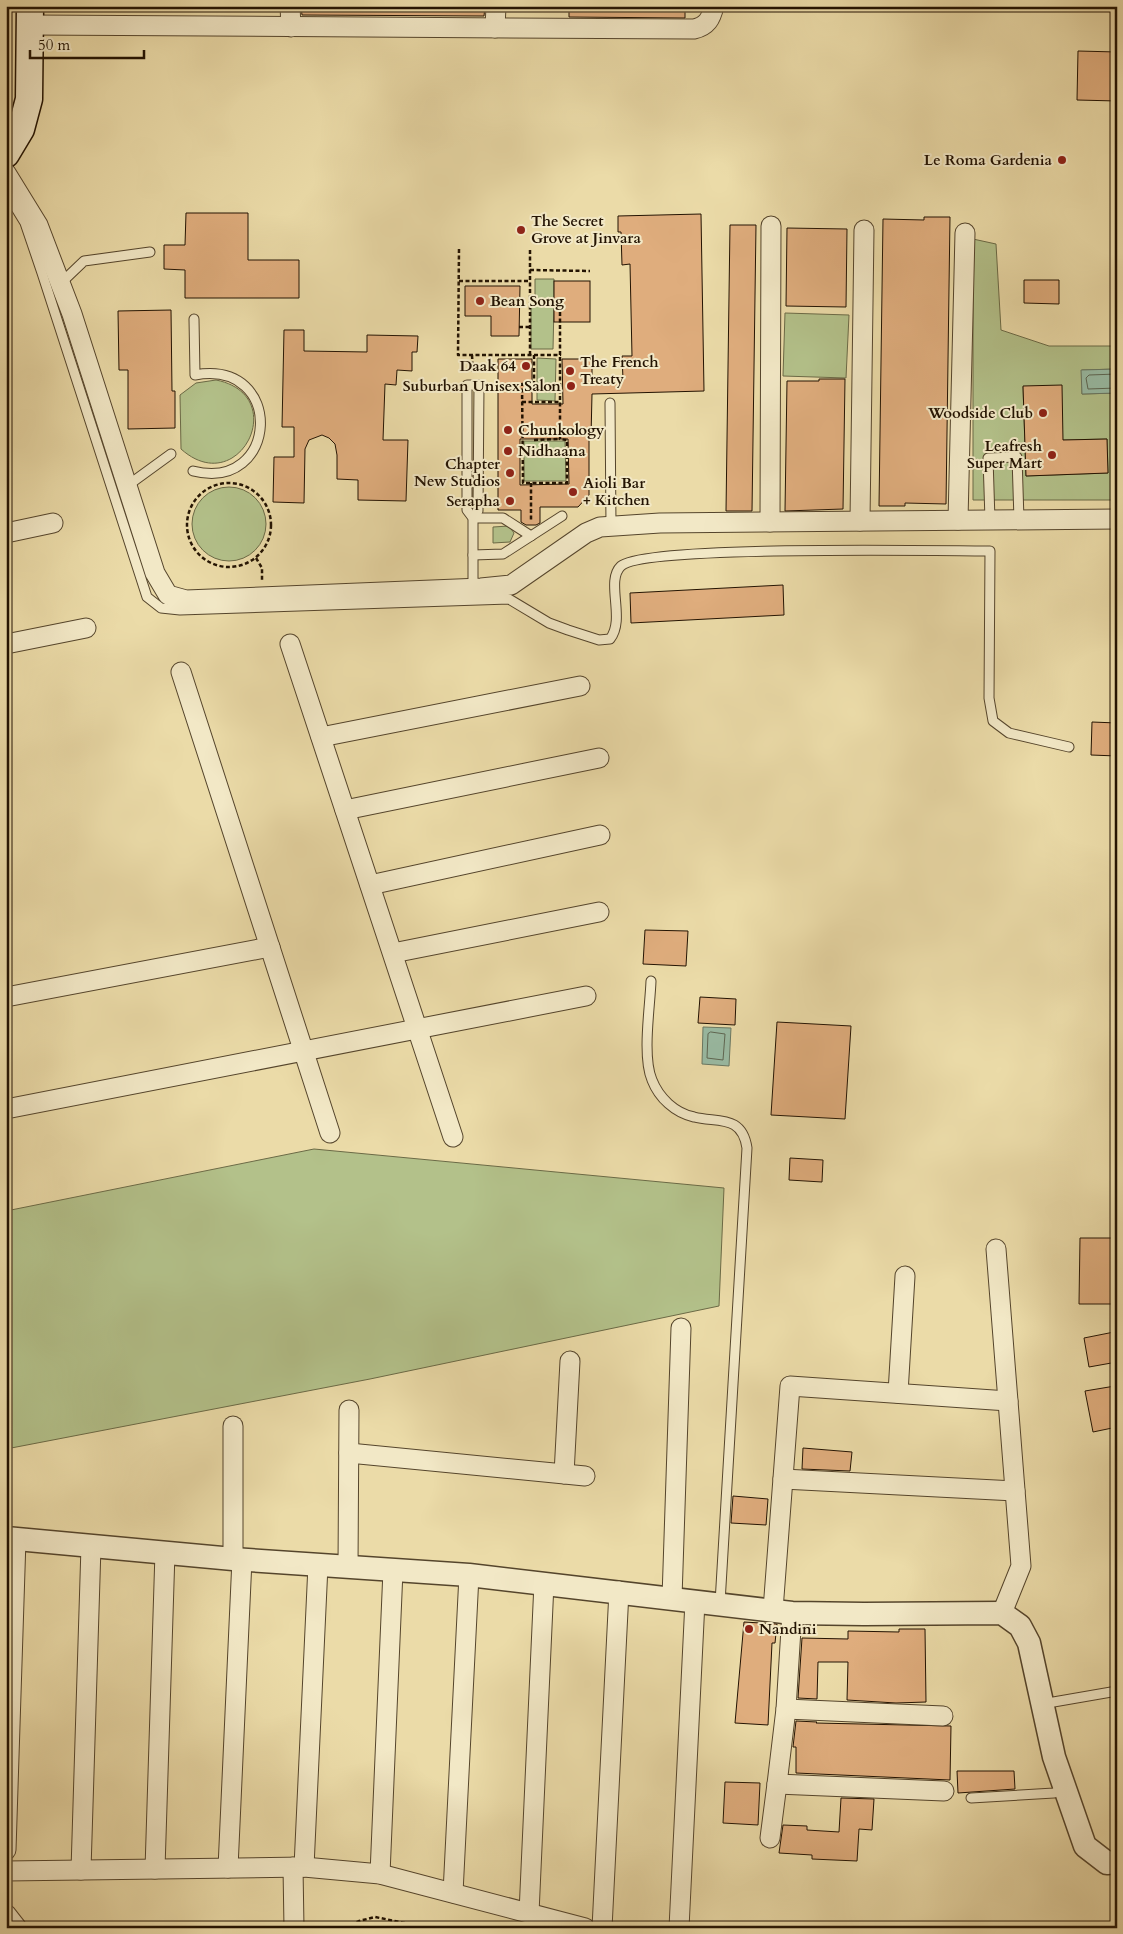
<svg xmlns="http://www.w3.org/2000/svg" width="1123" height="1934" viewBox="0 0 1123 1934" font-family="Cardo,serif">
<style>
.green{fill:#b3c18a;stroke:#6b6a46;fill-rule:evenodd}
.water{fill:#99bba4;stroke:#6a7863}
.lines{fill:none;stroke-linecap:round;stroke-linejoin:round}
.shore{stroke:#5e6753;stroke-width:1}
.building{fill:#dfad7d;stroke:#231302;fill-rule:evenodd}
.service-casing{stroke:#55452c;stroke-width:11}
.minor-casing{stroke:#55452c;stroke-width:21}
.tertiary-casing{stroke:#55452c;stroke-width:25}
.secondary-casing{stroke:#231302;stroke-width:29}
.path{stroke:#231302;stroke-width:2.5;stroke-dasharray:4 2.5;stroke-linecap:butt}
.service{stroke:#f2e8c6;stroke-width:9}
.minor{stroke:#f2e8c6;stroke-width:19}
.tertiary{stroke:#f2e8c6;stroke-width:22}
.secondary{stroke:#f2e8c6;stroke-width:26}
.poi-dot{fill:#8f2418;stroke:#f2e8c6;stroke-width:2}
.labels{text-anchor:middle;stroke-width:4;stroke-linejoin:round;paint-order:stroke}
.poi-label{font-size:15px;font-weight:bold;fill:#231302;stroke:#f2e8c6;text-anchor:end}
</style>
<rect width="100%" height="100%" fill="#ebdba8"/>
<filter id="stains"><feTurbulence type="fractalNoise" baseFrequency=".004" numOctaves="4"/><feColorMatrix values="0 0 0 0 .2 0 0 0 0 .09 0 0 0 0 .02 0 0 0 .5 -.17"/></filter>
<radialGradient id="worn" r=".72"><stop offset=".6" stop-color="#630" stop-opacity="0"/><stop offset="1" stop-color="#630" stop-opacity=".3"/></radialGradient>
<g class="green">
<path d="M973,239L996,244L1001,330L1049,346H1117V369L1082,370V394L1117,393V500H973ZM1023,387L1063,440L1107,439L1108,473L1026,476Z"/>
<path d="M535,279H554V299L535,300Z"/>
<path d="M531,305H554L553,349H531Z"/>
<path d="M785,313L849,315L846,378L783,376Z"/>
<path d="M537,358L556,359L555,401L537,400Z"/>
<path d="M216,380C292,395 239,501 181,449L180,395L196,383Z"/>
<path d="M524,441H565L566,481H524Z"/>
<circle cx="229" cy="524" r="37"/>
<path d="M509,526L514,533L510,542L493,543V527Z"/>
<path d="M314,1149L724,1188L719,1306L370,1379L6,1449V1211Z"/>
</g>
<g class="water">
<path d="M1117,369V393L1082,394L1081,370Z"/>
<path d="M703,1027L731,1028L729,1066L702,1064Z"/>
</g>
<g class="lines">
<g class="shore">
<path d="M1117,374L1089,375L1086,378L1088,389L1117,388"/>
<path d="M711,1032L725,1034L723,1060L707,1058L708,1034Z"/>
</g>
</g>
<g class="building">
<path d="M301,6H485L484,16L302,15Z"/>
<path d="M569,6H685V18L569,17Z"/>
<path d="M1078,51L1117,52V101L1077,100Z"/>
<path d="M186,213H248V260H299V298H185V270L164,269V245H185Z"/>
<path d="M701,214L704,391L592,394L591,437H589V495L578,507H540V523L536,525H526L521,522V510H498V359H532V404H563L562,359H592V380L623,379L622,356H632L630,264L622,265L621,232H618V216ZM520,439H568L569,484L520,485Z"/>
<path d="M924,217H950L946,504L905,503V506H879L883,219L924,220Z"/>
<path d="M730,225H756L752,511H726Z"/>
<path d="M787,228L847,229L846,307L786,306Z"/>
<path d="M1024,280H1059V304L1024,303Z"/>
<rect x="554" y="281" width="36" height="41"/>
<path d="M465,286H520L519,336H491V316H465Z"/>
<path d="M171,310L172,391H175V428L128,429V370H119L118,311Z"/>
<path d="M284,330H304V351L367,352V335L418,336L417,352H412V371L397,370L396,385L385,384L383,440H408L406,501L358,500V480L337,479V455L335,444L329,438L322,435L309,440L305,449L304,503L273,502L274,457H294V427H282Z"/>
<path d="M819,379H845L843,509L785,511L787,381H819Z"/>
<path d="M1062,385L1063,440L1107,439L1108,473L1026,476L1023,386Z"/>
<path d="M783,585L784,615L631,623L630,593Z"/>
<path d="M1092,722L1117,723V756L1091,755Z"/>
<path d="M645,930L688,931L686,966L643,964Z"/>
<path d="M700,997L736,999L735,1025L698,1023Z"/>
<path d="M777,1022L851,1026L845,1119L771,1115Z"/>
<path d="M790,1158L823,1160L822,1182L789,1180Z"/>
<path d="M1080,1238H1117V1304H1079Z"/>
<path d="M1114,1332L1117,1362L1089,1367L1084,1338Z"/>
<path d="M1115,1386L1117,1427L1093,1432L1085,1391Z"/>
<path d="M803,1448L852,1452L850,1471L802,1469Z"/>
<path d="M733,1496L768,1499L766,1525L731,1523Z"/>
<path d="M744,1622L777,1624L775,1643H772L768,1725L735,1723Z"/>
<path d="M899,1629H925L926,1702L896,1703L847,1700L848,1662H818L817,1699L798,1698L802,1638L848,1639V1631L899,1632Z"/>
<path d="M796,1721L817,1722L816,1723L951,1726L950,1780L796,1773V1747H793Z"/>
<path d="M957,1771H1014L1015,1789L958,1793Z"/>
<path d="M725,1782L760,1783L758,1825L723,1823Z"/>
<path d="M841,1798L874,1799L872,1830L859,1829L857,1861L812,1859V1855L779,1853L783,1825L807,1826V1830L839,1832Z"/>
</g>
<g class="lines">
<defs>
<g id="service">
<path d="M6,192L25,223L42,273L147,597L161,608L180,610L509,599L549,623L568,630L599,640L610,639C626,619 605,581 621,566C644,545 941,551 990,551L989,698L993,721L1009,733L1069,747"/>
<path d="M61,283L84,261L150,252"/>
<path d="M610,403L611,526"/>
<path d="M193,471C279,493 286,359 195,375L194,319"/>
<path d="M127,486L171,454"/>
<path d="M473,518H503L531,536"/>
<path d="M990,520L988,458L1017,457L1019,520"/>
<path d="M473,555L503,554L562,516"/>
<path d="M473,588V518L467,510V385H479L478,511L473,518"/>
<path d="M651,981C650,1008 642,1056 652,1080C659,1098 675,1113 694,1117C717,1123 742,1114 747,1148L720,1603"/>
<path d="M1042,1704L1117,1691"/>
<path d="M971,1798L1054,1793L1064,1788"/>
</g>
<g id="minor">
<path d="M290,6L291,27"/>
<path d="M30,25L694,29C707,26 711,19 714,6"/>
<path d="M495,28L496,6"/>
<path d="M6,173L38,225L72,314L155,573L168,595L186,600L481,588L511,585L586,533L600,527L660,523L1117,519"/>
<path d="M958,520L965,233"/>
<path d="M860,521L864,230"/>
<path d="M770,522L771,226"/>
<path d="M6,533L53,523"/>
<path d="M6,644L86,628"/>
<path d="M290,644L453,1137"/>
<path d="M181,672L330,1133"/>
<path d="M321,737L580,686"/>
<path d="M345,810L599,758"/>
<path d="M370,885L600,835"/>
<path d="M393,953L599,912"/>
<path d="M6,997L270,947"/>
<path d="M6,1109L586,996"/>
<path d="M996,1249L1021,1566L1002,1613"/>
<path d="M898,1393L905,1276"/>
<path d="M233,1426V1559"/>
<path d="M349,1453L585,1476"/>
<path d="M564,1474L570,1361"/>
<path d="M783,1479L1015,1491"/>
<path d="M348,1567L349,1410"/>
<path d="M672,1598L681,1328"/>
<path d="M773,1610L790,1386L1008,1401"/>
<path d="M792,1613L786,1709L943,1716"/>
<path d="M786,1709L777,1784L944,1791"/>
<path d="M770,1838L777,1784"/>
<path d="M6,1850L16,1539"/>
<path d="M293,1867L294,1928"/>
<path d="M304,1867L318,1565"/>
<path d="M228,1868L242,1559"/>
<path d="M155,1869L165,1552"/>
<path d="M81,1870L91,1546"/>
<path d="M6,1871L304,1867L380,1874L585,1928"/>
<path d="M380,1874L393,1570"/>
<path d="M453,1893L469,1575"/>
<path d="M529,1913L544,1583"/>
<path d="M6,1914L17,1928"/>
<path d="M602,1928L619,1591"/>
<path d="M679,1928L695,1601"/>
</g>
<path id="tertiary" d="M6,1538L233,1559L469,1575L792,1613L864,1614L1002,1613L1020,1626L1029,1643L1054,1757L1085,1846L1107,1863L1117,1862"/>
<path id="secondary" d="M6,154L21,129L29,99L30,6"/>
</defs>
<use href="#service" class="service-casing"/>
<use href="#minor" class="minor-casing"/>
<use href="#tertiary" class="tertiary-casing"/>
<use href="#secondary" class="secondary-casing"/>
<g class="path">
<path d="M459,249L458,355H560V303L530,302V249"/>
<path d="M530,270L590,271"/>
<path d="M459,281H530"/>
<path d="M519,327H530"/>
<path d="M472,355L473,374"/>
<path d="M530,355V302"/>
<path d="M534,355V384H522L523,483H567V440L560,439V355"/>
<path d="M522,402H560"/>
<path d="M534,440L560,439"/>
<path d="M531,483V522"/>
<circle cx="229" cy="525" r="42"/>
<path d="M256,558L262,568V580"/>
<path d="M345,1928L359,1921L375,1917L430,1928"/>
</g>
<use href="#service" class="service"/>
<use href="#minor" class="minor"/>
<use href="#tertiary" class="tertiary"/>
<use href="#secondary" class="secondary"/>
</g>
<g class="poi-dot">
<circle cx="1062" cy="160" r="5"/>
<circle cx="521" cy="230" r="5"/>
<circle cx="480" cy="301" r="5"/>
<circle cx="526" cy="366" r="5"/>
<circle cx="570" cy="371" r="5"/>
<circle cx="571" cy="386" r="5"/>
<circle cx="1043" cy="413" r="5"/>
<circle cx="508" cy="430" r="5"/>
<circle cx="508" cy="451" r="5"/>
<circle cx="1052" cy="455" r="5"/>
<circle cx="510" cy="473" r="5"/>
<circle cx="573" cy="492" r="5"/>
<circle cx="510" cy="501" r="5"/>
<circle cx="749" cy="1629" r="5"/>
</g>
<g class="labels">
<g class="poi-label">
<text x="1052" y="165">Le Roma Gardenia</text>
<text x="531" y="226" text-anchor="start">The Secret<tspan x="531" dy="17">Grove at Jinvara</tspan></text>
<text x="490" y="306" text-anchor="start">Bean Song</text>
<text x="580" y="367" text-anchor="start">The French<tspan x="580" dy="17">Treaty</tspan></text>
<text x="516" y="371">Daak 64</text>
<text x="561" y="391">Suburban Unisex Salon</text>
<text x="1033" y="418">Woodside Club</text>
<text x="518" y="435" text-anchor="start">Chunkology</text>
<text x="1042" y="451">Leafresh<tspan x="1042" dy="17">Super Mart</tspan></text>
<text x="518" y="456" text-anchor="start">Nidhaana</text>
<text x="500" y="469">Chapter<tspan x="500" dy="17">New Studios</tspan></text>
<text x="583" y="488" text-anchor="start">Aioli Bar<tspan x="583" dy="17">+ Kitchen</tspan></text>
<text x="500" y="506">Serapha</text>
<text x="759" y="1634" text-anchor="start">Nandini</text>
</g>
</g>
<rect width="1123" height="1934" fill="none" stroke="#ebdba8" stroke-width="25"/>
<rect x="8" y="8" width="1108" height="1919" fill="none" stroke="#231302" stroke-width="2.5"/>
<rect x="12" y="12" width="1098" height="1909" fill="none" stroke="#231302"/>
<path d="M30 50v8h114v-8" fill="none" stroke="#231302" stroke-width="2.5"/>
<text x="38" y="50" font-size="15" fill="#231302" stroke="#f2e8c6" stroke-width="4" paint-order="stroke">50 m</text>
<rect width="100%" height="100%" filter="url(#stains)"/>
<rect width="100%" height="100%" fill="url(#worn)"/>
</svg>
